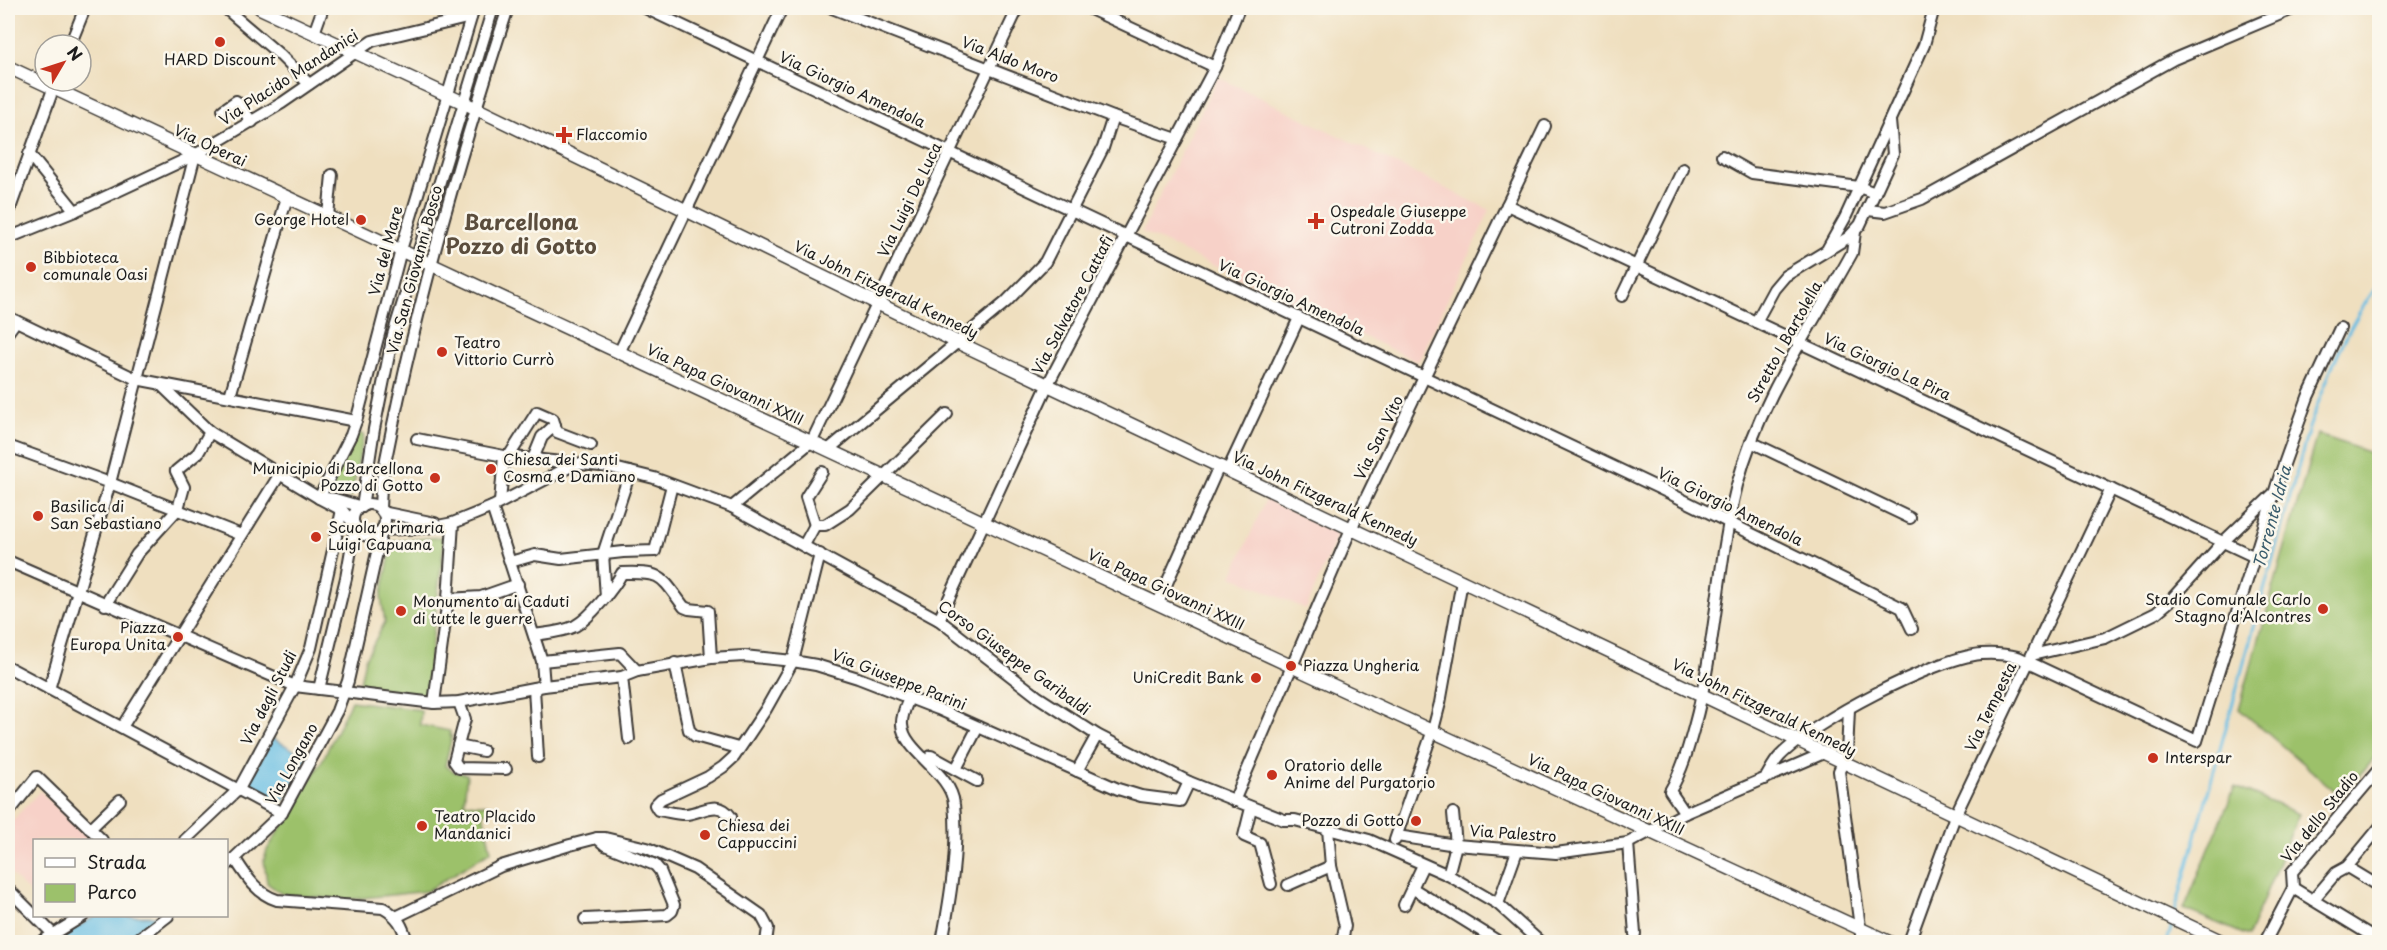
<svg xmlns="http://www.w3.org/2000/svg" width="2387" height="950" viewBox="0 0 2387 950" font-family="'Playpen Sans',sans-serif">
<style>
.built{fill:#f7d1c8}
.green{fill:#9cc16b;stroke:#5c6e44;stroke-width:1.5}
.water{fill:#66bde3;stroke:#416c80;stroke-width:1.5}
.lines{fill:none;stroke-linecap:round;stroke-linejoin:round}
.stream{stroke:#66bde3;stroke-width:3}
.minor-casing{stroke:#3c3934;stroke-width:14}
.major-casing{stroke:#3c3934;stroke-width:15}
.minor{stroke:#fff;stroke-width:10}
.major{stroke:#fff;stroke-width:12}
.poi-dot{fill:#c8321e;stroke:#fbf7ec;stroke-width:2}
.labels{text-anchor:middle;stroke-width:5;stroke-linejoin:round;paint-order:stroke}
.poi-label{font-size:15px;fill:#1c1c1c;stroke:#fbf7ec;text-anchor:start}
.street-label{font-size:15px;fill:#1c1c1c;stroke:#fbf7ec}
.water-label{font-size:16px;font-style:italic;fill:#3a5c6c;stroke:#fbf7ec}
.district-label{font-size:21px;font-weight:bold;fill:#5b4d3d;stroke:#fbf7ec}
</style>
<rect width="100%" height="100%" fill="#fbf7ec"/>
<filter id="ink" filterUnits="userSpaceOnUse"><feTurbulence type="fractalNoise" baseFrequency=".0167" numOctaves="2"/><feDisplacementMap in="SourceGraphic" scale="12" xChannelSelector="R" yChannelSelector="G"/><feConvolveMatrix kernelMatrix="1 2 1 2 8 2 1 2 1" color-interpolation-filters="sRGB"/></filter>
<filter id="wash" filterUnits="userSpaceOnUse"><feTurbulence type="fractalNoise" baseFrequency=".008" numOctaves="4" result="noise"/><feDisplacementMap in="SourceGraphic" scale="24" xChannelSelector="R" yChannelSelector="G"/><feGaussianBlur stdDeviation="1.35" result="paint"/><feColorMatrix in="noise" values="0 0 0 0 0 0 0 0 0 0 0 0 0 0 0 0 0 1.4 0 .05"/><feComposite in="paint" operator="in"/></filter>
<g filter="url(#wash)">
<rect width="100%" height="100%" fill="#efdfbf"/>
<g class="built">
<path d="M1218,77L1490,210L1418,362L1142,232Z"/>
<path d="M1266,499L1338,534L1306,609L1232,576Z"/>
<path d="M40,791L90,840H34V897L8,871V825Z"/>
</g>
<g class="green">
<path d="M358,433L364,435L351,498L330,485Z"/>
<path d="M2317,434L2379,456V753L2342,797L2239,709Z"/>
<path d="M441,537L444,541L426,694L359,687L365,659L385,622L381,597L393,541Z"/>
<path d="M351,701L421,710L420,725L450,731V736H452L445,766L455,772L467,774L464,803L490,805V811L483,813L491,851L427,891L345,900L282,894L267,883L264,860L267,850L323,759Z"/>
<path d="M2235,787L2299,814L2248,936L2184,909Z"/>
</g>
<g class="water">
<path d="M272,738L307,757L283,801L279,802L250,784V779Z"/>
<path d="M96,916H159L125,942H51Z"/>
</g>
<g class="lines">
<g class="stream">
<path d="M2174,915L2309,428C2329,373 2344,330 2380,282"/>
<path d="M2167,942L2173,921"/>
</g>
</g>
</g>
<g filter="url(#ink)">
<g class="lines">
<defs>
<g id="minor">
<path d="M225,8L280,55L309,84"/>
<path d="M452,8L471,17"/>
<path d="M645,8L1669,493L1902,608L1912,629"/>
<path d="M832,8L1113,117L1177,139"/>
<path d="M1088,8L1215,67"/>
<path d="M314,33L323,8"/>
<path d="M70,45L85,8"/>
<path d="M223,110L236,101L252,122"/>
<path d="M29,154L75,211"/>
<path d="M1722,156L1752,173L1859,187L1875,193"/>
<path d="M1507,205L2255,557"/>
<path d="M1868,210L1885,212L1922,199L2174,59L2295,8"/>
<path d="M8,214L56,81"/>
<path d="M328,216L332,175"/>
<path d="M8,238L75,211L195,155L282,103L372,41L471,17"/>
<path d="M1828,248L1845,218L1924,45L1934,8"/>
<path d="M1622,296L1683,169"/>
<path d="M8,317L136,379L356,421"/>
<path d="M1756,322L1774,289L1785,276L1849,237L1860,225L1893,154L1890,121"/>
<path d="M8,332L16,321"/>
<path d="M619,353L782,8"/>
<path d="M161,385L210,432L319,498L342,510L354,524"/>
<path d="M230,396L287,197"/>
<path d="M417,439L504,456L610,467L654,478L732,507L939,620L1038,697L1097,735L1189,782L1284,820H1295L1369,840L1448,875L1498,904L1540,942"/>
<path d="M1751,442L1910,518"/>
<path d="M8,446L110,483L241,535"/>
<path d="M829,449L1006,302L1045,262L1103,148L1113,117"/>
<path d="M509,456L537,412L553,419L557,432L591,445"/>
<path d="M533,459L542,437L555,425"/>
<path d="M1228,470L1299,318"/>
<path d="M319,498L351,435L357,418L401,250L474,8"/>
<path d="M325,498L335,499L362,507"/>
<path d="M500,502L504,456"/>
<circle cx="369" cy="520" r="16"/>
<path d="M362,507L374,429L393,335L493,8"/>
<path d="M492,507L542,661L544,686"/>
<path d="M732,507L812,441L1018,8"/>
<path d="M380,509L381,485C411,323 457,164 508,8"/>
<path d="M382,512L435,523"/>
<path d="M815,525L806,497L822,472"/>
<path d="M804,545L815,525H825L850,509L947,414"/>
<path d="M8,561L295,686L434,703L459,702L544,686L622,677L637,671L711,658L744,656L793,661L816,665L858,678L938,709L1118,789L1141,796L1180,801L1189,782"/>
<path d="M510,562L535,555L561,559L623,552L655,551L672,485"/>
<path d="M606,597L603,554L630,472"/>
<path d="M448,599L481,597L518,584"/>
<path d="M1158,603L1219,466"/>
<path d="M105,605L137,554L178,509L184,487L176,471L198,453L210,432"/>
<path d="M939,620L1048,384L1215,67L1239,8"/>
<path d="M534,635C548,633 563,632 575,626C590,618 614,588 622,573C663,572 660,575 684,607L689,609L708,611L711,658"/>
<path d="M2032,655L2105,638L2156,613L2169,602L2223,542L2273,494"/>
<path d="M542,661L620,653L637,671"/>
<path d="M675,663L689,730L695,736L738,748"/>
<path d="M8,667L282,813"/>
<path d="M622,677L629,739"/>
<path d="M534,688L538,757"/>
<path d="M49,689L110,483L195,155"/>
<path d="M319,689L346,578L355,527"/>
<path d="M909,698C906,706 901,716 902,725C904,752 951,772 954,804C959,847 950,900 942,942"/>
<path d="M459,702L465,719L454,761L459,768L506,769"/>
<path d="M434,703L448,599L453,523"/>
<path d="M1849,709L1847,754L1839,771L1862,942"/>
<path d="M122,727L280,474"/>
<path d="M458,746L483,751"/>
<path d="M931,756L977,781"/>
<path d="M956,769L978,727"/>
<path d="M1077,771L1097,735"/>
<path d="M1765,779C1770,771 1774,762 1780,756C1814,721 1933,659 1981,654C1994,653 2006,654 2018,657L2197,741L2279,478L2308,397L2340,328"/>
<path d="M1234,801L1351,529L1545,126"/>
<path d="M1251,808L1244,836L1260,843L1271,884"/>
<path d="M8,813L37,777L102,840"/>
<path d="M1685,813L1670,791C1682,771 1688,749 1694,727C1716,648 1717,564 1737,485C1760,398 1810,330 1852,253L1855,232"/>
<path d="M731,817C719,799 703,812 687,814C678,815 667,811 658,810L655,805L661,799L708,777L723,767L734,757L766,709L793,661L820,554"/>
<path d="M90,829L120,800"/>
<path d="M1328,829L1331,866L1345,926L1342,942"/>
<path d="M1397,836L1456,845L1556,853L1628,843L1685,813L1824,753"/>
<path d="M185,840L239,789L295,686L311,648L342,510"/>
<path d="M1395,840L1433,730L1440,703L1462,581"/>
<path d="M1628,843L1635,934"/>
<path d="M235,859C246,876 257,894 277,900L383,908C398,916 403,926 407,942"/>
<path d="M226,866L282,813L337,711L348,681L382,530L427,528L453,523L492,507L575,464"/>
<path d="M2347,867L2380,887"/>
<path d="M1448,875L1456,845L1453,813"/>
<path d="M1288,885L1331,866"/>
<path d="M1412,888L1496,940"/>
<path d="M2293,888L2292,872L2380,768"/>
<path d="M2293,888L2380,941"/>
<path d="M8,889L54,935"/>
<path d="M2313,900L2336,873L2347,867L2380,827"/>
<path d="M1498,904L1517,851"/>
<path d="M1404,905L1423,865"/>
<path d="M396,917L501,866L570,845L597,838H605L647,848L695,869L761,915L768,928L766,942"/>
<path d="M585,919L667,915L672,911L674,905L660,871L655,865L605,845L597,838"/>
<path d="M41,942L83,916"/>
<path d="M134,942L168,916"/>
<path d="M1909,942L1955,816L2111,489"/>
<path d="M2265,942L2293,888"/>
</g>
<g id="major">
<path d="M260,8L475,108L957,342L2223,942"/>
<path d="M8,67L1291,666L1889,942"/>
</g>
</defs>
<use href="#minor" class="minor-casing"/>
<use href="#major" class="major-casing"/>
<use href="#minor" class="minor"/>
<use href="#major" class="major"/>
</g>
</g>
<g class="poi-dot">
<circle cx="220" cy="42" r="6"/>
<path d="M561 126h6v6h6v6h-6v6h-6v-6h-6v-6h6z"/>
<circle cx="361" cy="220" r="6"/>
<path d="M1313 212h6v6h6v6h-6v6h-6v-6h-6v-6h6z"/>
<circle cx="31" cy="267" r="6"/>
<circle cx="442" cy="352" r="6"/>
<circle cx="491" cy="469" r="6"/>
<circle cx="435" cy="478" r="6"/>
<circle cx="38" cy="516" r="6"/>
<circle cx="316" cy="537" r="6"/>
<circle cx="2323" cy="609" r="6"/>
<circle cx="401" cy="611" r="6"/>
<circle cx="178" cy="637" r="6"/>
<circle cx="1291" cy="666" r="6"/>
<circle cx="1256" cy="678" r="6"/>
<circle cx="2153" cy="758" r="6"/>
<circle cx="1272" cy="775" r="6"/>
<circle cx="1416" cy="821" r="6"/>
<circle cx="422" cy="826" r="6"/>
<circle cx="705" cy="835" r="6"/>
</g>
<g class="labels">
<g class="poi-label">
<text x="220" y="65" text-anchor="middle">HARD Discount</text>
<text x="576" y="140">Flaccomio</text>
<text x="1330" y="217">Ospedale Giuseppe<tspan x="1330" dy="17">Cutroni Zodda</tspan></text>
<text x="349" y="225" text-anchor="end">George Hotel</text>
<text x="43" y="263">Bibbioteca<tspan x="43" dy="17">comunale Oasi</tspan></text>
<text x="454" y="348">Teatro<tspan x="454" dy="17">Vittorio Currò</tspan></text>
<text x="503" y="465">Chiesa dei Santi<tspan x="503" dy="17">Cosma e Damiano</tspan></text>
<text x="423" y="474" text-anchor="end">Municipio di Barcellona<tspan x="423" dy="17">Pozzo di Gotto</tspan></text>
<text x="50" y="512">Basilica di<tspan x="50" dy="17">San Sebastiano</tspan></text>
<text x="328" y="533">Scuola primaria<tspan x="328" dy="17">Luigi Capuana</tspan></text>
<text x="2311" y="605" text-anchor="end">Stadio Comunale Carlo<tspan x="2311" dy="17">Stagno d'Alcontres</tspan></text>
<text x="413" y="607">Monumento ai Caduti<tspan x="413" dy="17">di tutte le guerre</tspan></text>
<text x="166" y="633" text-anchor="end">Piazza<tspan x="166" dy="17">Europa Unita</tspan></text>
<text x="1303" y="671">Piazza Ungheria</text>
<text x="1244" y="683" text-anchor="end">UniCredit Bank</text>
<text x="2165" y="763">Interspar</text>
<text x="1284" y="771">Oratorio delle<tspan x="1284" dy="17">Anime del Purgatorio</tspan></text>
<text x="434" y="822">Teatro Placido<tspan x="434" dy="17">Mandanici</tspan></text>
<text x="1404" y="826" text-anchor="end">Pozzo di Gotto</text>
<text x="717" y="831">Chiesa dei<tspan x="717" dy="17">Cappuccini</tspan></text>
</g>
<g class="street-label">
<text transform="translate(1010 60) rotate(21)" y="5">Via Aldo Moro</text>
<text transform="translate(289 78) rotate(-33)" y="5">Via Placido Mandanici</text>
<text transform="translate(852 90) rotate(25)" y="5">Via Giorgio Amendola</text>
<text transform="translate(210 146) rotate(25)" y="5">Via Operai</text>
<text transform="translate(910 200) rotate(-64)" y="5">Via Luigi De Luca</text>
<text transform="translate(386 251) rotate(-75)" y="5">Via del Mare</text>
<text transform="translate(415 270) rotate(-75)" y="5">Via San Giovanni Bosco</text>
<text transform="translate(886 290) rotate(26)" y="5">Via John Fitzgerald Kennedy</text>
<text transform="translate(1291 298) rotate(25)" y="5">Via Giorgio Amendola</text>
<text transform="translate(1073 305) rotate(-62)" y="5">Via Salvatore Cattafi</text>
<text transform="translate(1785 342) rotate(-61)" y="5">Stretto I Bartolella</text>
<text transform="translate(1887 367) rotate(25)" y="5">Via Giorgio La Pira</text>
<text transform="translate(725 385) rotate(25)" y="5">Via Papa Giovanni XXIII</text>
<text transform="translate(1379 438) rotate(-64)" y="5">Via San Vito</text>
<text transform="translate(1325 499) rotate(25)" y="5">Via John Fitzgerald Kennedy</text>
<text transform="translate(1730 507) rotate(26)" y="5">Via Giorgio Amendola</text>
<text transform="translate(1166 590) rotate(25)" y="5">Via Papa Giovanni XXIII</text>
<text transform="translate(1014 658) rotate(36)" y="5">Corso Giuseppe Garibaldi</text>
<text transform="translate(899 680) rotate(21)" y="5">Via Giuseppe Parini</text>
<text transform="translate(269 698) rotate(-63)" y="5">Via degli Studi</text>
<text transform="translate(1991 707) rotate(-64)" y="5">Via Tempesta</text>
<text transform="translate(1764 708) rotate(26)" y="5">Via John Fitzgerald Kennedy</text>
<text transform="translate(292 764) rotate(-61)" y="5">Via Longano</text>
<text transform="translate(1606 795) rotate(25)" y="5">Via Papa Giovanni XXIII</text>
<text transform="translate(2320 817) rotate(-51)" y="5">Via dello Stadio</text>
<text transform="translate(1513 834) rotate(4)" y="5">Via Palestro</text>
</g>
<g class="water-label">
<text transform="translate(2272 517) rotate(-75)" y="6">Torrente Idria</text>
</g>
<g class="district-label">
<text x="521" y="230">Barcellona<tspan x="521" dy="24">Pozzo di Gotto</tspan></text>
</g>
</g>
<rect width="2387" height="950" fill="none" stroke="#fbf7ec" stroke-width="30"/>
<rect x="33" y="839" width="195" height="78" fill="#fbf7ec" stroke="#a29f99" stroke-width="1.5"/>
<rect x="45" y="858" width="30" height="9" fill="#ffffff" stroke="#a29f99" stroke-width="1.5"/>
<text x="87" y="869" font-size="18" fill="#1c1c1c">Strada</text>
<rect x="45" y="884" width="30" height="18" fill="#9cc16b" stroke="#a29f99" stroke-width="1.5"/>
<text x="87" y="899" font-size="18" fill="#1c1c1c">Parco</text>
<g transform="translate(63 63) rotate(51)"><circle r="28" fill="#fbf7ec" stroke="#a29f99" stroke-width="1.5"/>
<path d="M0-4.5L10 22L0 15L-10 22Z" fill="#c8321e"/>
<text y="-9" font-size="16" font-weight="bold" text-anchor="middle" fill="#1c1c1c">N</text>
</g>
</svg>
